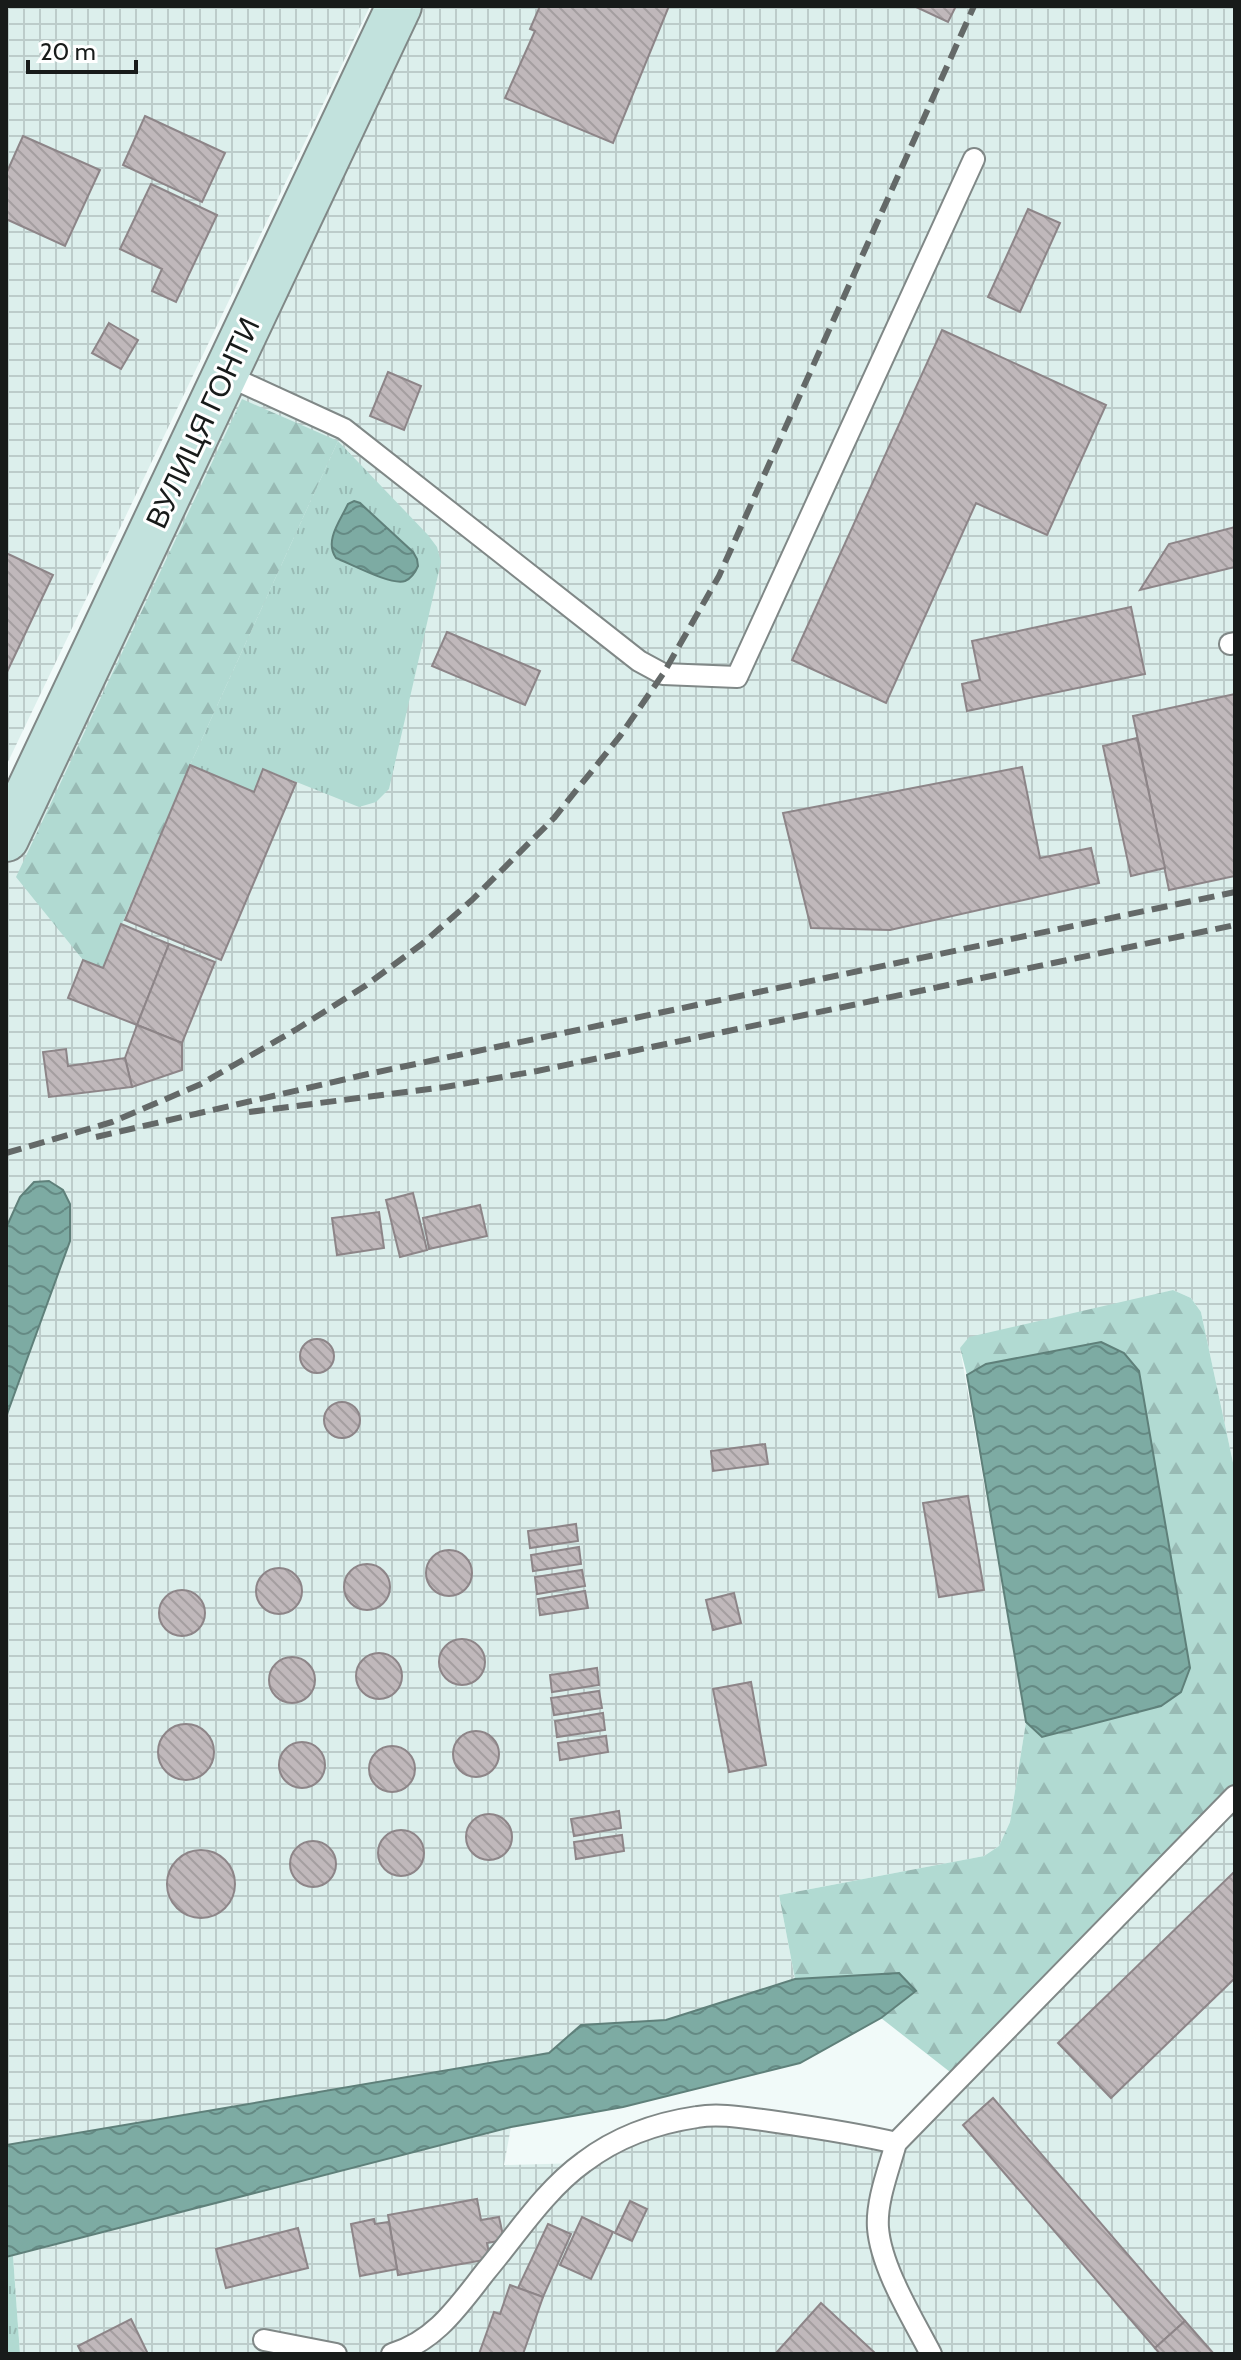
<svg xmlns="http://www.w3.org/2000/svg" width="1241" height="2360" viewBox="0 0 1241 2360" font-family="Cabin,sans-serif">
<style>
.industrial{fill:url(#industrial-grid)}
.grass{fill:url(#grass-tufts)}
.forest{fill:url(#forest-firs)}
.water{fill:url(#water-waves);stroke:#5f807a;stroke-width:2}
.building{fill:url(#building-back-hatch);stroke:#8d8588;stroke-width:2}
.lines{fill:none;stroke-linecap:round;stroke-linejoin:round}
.lane-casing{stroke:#808887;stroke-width:24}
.secondary-casing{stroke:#808887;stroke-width:48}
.lane{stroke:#fff;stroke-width:20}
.secondary{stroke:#c2e2dd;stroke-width:44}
.rail{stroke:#646968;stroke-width:6;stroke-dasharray:16 8;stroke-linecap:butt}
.labels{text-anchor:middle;stroke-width:6;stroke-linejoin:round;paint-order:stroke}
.street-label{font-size:30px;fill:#181b1a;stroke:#fff}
</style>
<defs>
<pattern id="industrial-grid" width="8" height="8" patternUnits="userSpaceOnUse" patternTransform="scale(2)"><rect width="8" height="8" fill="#dcefec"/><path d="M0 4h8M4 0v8" fill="none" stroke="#bcccca"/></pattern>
<pattern id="grass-tufts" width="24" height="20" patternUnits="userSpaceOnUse" patternTransform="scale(2)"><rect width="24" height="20" fill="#b1dad2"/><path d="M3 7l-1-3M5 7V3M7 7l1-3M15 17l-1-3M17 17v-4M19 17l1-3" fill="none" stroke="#98bab4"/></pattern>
<pattern id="forest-firs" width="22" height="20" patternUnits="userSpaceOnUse" patternTransform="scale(2)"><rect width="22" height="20" fill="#b1dad2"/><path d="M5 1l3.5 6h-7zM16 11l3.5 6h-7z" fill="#98bab4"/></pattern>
<pattern id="water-waves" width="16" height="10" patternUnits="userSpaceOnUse" patternTransform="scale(2)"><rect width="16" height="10" fill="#7daba3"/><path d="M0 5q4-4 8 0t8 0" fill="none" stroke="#658a84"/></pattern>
<pattern id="building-back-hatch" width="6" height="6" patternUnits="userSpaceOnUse" patternTransform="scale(2)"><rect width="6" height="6" fill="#c0b8bb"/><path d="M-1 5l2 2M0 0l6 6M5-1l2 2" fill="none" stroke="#a49ea0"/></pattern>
</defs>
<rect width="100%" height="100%" fill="#f1faf9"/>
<g class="industrial">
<path d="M6,6H370L6,766Z"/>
<path d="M398,6H1235V1472L1201,1312L1191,1298L1173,1290L960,1348L1026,1722L1010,1822L999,1846L984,1856L779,1895L795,1979L666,2020L581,2025L549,2053L6,2145V840Z"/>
<path d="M1235,1796V2354H20L13,2256L511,2127L504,2165L582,2163L698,2116L896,2143Z"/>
</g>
<g class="grass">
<path d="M338,441L428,535L437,547L441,562L389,789L376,802L359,807L264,769L254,792L190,765Z"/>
<path d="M13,2256L20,2354H6V2257Z"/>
</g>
<g class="forest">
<path d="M242,399L338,441L190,765L103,968L83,960L16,877Z"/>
<path d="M1173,1290L1191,1298L1201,1312L1235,1472V1796L959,2079L881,2018L916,1992L899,1973L795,1979L779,1895L984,1856L999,1846L1010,1822L1026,1722L1042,1737L986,1364L967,1375L960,1348L969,1337Z"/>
</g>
<g class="water">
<path d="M354,501L360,503L413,552L417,559L418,566C415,573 412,578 405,581C392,586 351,564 336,558C324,541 340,521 348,504Z"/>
<path d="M49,1181L63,1190L70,1204V1241L6,1417V1228L20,1197L34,1182Z"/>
<path d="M1101,1342L1124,1353L1139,1371L1190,1668L1181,1692L1161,1706L1042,1737L1026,1722L967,1375L986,1364Z"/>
<path d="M899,1973L916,1991L881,2018L800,2063L623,2107L511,2127L6,2257V2145L549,2053L581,2025L666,2020L795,1979Z"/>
</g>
<g class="building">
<path d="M540,6H669L613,143L505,98L535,31L530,29Z"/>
<path d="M914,6H956L948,22Z"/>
<path d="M145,116L225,153L202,202L123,165Z"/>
<path d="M23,136L100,170L65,246L6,219V174Z"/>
<path d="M151,184L217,215L176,302L152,291L162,269L120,249Z"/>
<path d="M1028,209L1060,223L1020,312L988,297Z"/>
<path d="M109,323L138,340L121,369L92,353Z"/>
<path d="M942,330L1106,405L1047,535L976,503L886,703L792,660Z"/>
<path d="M388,372L421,386L404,430L370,416Z"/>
<path d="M1235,527V567L1140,590L1169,544Z"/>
<path d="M6,553L53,575L6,674Z"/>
<path d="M1131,607L1145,674L967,711L962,684L980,680L972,641Z"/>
<path d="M447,632L540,671L525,705L432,666Z"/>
<path d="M1235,694V876L1169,890L1133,716Z"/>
<path d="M1137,738L1165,868L1131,876L1103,746Z"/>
<path d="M190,765L254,792L263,769L296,783L221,960L125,920Z"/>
<path d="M1022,767L1040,858L1091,848L1099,883L890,930L811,928L783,813Z"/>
<path d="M121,924L169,944L137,1025L68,998L83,960L103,968Z"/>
<path d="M169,944L215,962L182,1043L137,1025Z"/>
<path d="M137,1025L182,1043V1070L132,1087L125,1058Z"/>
<path d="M66,1049L68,1066L125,1058L132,1087L49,1097L43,1052Z"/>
<path d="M413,1193L427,1250L400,1257L386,1200Z"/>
<path d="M480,1205L487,1236L429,1249L423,1218Z"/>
<path d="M379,1212L384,1248L337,1255L332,1218Z"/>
<circle cx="317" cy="1356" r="17"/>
<circle cx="342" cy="1420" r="18"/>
<path d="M765,1444L768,1464L713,1471L711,1451Z"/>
<path d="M968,1496L984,1590L939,1597L923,1503Z"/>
<path d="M576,1524L578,1541L530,1548L528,1531Z"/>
<path d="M579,1547L581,1564L533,1571L531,1555Z"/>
<circle cx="449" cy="1573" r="23"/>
<circle cx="367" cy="1587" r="23"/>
<circle cx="279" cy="1591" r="23"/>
<path d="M582,1570L585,1586L537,1594L535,1577Z"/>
<circle cx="182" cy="1613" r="23"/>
<path d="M585,1591L588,1608L540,1615L538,1599Z"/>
<path d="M734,1593L741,1623L713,1630L706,1600Z"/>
<circle cx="462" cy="1662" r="23"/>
<circle cx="379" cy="1676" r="23"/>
<circle cx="292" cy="1680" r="23"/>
<path d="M597,1668L599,1685L552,1692L550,1675Z"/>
<path d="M751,1682L766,1765L729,1772L713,1689Z"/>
<path d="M599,1691L602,1708L554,1715L551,1698Z"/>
<path d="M603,1713L605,1730L557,1737L555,1721Z"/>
<circle cx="186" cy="1752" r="28"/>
<circle cx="476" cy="1754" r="23"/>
<path d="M606,1736L608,1752L560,1760L558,1743Z"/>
<circle cx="302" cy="1765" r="23"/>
<circle cx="392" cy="1769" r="23"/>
<path d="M619,1811L621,1828L574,1836L571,1819Z"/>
<circle cx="489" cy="1837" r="23"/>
<circle cx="401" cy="1853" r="23"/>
<path d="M622,1835L624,1851L576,1859L574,1842Z"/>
<circle cx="313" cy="1864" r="23"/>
<circle cx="201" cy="1884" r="34"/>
<path d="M1235,1871V1978L1111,2098L1058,2043Z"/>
<path d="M993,2098L1185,2321L1155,2348L963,2125Z"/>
<path d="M477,2199L481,2220L499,2217L504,2240L487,2243L490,2259L398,2275L388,2215Z"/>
<path d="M630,2201L647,2209L632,2241L615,2233Z"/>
<path d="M582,2217L613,2232L591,2279L560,2265Z"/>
<path d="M374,2219L375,2224L389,2222L397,2269L360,2276L351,2224Z"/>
<path d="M548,2224L571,2234L543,2297L518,2288Z"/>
<path d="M298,2228L308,2268L226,2288L216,2249Z"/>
<path d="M510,2285L543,2297L523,2354H479L494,2312L500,2314Z"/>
<path d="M821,2303L876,2354L776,2353Z"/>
<path d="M131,2319L148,2354H82L78,2346Z"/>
<path d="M1185,2321L1214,2354H1160L1155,2348Z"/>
</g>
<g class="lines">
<defs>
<g id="lane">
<path d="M226,375L344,429L639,661L663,674L737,677L974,159"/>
<path d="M1230,644L1235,643"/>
<path d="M264,2340L336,2354"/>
<path d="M392,2354C436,2341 459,2305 486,2271C517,2234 545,2190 584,2162C617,2137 656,2123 697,2117C720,2113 746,2118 770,2121C812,2127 854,2133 896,2143"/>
<path d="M931,2354C913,2319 881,2268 878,2228C876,2201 889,2169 896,2143L1235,1796"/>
</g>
<path id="secondary" d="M6,839L399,6"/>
</defs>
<use href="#lane" class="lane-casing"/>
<use href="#secondary" class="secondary-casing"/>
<use href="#lane" class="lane"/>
<use href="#secondary" class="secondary"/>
<g class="rail">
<path d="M249,1112L445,1087L537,1071L1235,925"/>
<path d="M96,1137L368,1074L1235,892"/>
<path d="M6,1153L112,1122L201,1084L297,1029L365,986L422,944L472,900L554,818L620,736L663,674L719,576L974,6"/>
</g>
</g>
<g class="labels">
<g class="street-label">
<text transform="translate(203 423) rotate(-65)" y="10">ВУЛИЦЯ ГОНТИ</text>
</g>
</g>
<rect width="1241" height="2360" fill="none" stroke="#181b1a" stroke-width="16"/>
<path d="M28 60v12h108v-12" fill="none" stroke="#181b1a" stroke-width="4"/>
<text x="40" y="60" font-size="24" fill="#181b1a" stroke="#ffffff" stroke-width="6" paint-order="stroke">20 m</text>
</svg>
